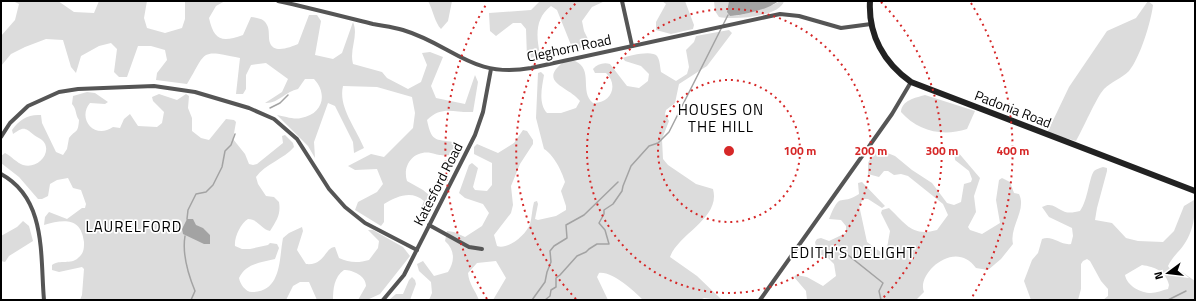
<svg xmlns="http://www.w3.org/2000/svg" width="1196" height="301" viewBox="0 0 1196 301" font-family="'Titillium Web',sans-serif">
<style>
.green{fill:#dcdcdc;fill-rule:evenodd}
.water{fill:#a3a3a3}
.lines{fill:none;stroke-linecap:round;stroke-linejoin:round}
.stream{stroke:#a3a3a3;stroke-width:1.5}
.street{stroke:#555;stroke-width:4}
.secondary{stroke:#222;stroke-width:6}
.ring{fill:none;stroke:#d62828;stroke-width:2;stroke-dasharray:2 4}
.labels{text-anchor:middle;stroke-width:3.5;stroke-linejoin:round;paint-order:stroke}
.street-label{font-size:14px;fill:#000;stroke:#fff}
.neighbourhood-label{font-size:15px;letter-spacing:1px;fill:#000;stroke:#fff}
.centre{fill:#d62828;stroke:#fff;stroke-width:2}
.ring-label{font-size:12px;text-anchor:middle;font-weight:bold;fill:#d62828;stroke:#fff;stroke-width:3.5;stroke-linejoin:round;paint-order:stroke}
</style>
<rect width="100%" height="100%" fill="#fff"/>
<g class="green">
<path d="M13,1H58L74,12L94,13L99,1H147L144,18L147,28L165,33L182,28L185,19V1H225L216,6L209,18C214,40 221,43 243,35L251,17C257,18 264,18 267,25C270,30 268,38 270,43C274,54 291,47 298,44L309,15H317L321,21L315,55L333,59L342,53L353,22C359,36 349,49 353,64L382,72L387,78L408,89L421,82L427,65L422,53L430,52L443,57L431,86L436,98L465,104L475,75L478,82L473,112C454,113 442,105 427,120C432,145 437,138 457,143L450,155C440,156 440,155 431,153C414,150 402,165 407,181L423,190L434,199L430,212L422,217L420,211L424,201C412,190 397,196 384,204V222L381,226L355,210L358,202L377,192L383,184L377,169L355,170L348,166L371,154L384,157L413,128L415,113L412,97L377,87L343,86C338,107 356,128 364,148L354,153L353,142L335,106L328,103L314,142L315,158L308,146L277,115C284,116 294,120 301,118C323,114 328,94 314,79H305L298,89C286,91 278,104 265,103L282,92L288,79L266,63L251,65L246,75V89L243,94H236L240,58C199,49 207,51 187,84L156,80L157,73L167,60L165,50L151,46H138L127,77H119L114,72L117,49L111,43L99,46L81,56L76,73L71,67L63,40L46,39L25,47L11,54L1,66V36L15,20L19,4Z"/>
<path d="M428,1H452L448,21L441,29C435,23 433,10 428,1Z"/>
<path d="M540,1H605L592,7L582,21L584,31L591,45L573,50L557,10L551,6C535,18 536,36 540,54L536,57L527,58L526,29L521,23H513L496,36L490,31L489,13L531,10Z"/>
<path d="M662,1H685L694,25L693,29L671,34L656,30V22L666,4Z"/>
<path d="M714,1H729L728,8L730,16C743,16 758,10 770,6C776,4 778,1 784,1C780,17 733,20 719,17L715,11Z"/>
<path d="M1148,1L1153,5C1151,22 1140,58 1129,71C1122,78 1111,82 1104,89C1096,98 1083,129 1076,141L1047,133L1069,87L1107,31L1136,18Z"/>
<path d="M729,30L732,33L707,66L679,84L675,103L666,110L665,114L669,121L662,139L663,159L668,165L696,184L713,189C721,218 679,233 670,257L697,276L722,300L704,298L700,300H643C634,291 612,271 599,273L597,277L608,300H493L506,278L496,261L477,263L468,273C469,284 475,290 479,300H429L432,293L431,282L419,271L417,264L423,261L434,276L448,272C455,261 455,250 445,241L447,231L454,232L465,237L482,226L489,213L483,204L465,198L459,193L469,165L472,163L478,168L473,187L475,190L487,191L492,185V163L474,154V147L477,144L498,153L514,143L523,130L527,131L533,140V144L520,164L511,186L513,205L511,213L494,235L497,246C508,250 526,235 530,224C532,217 532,209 534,202L537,201L538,204L535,219L538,220L556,216L566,210V206L561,191L565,182C562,171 553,154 544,149L536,118L538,73L541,72L544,75C542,87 538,103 547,113H561L576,108L580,101C570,87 539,83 561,64C565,60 569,58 575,61C594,69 579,92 593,103C611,104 619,85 606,73H595L593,69C597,64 604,62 610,64L627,86L639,88L648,81L649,74L641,66L625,61L623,58C629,55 653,50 657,56C660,60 660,67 661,72L676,81L687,74L689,67L686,50L694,42L696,36Z"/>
<path d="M87,92L95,93L108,102L105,104L90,103C77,118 94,140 113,127L120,128L124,119L130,114L138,126L157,127L162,123L164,112L153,101L152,97L159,94L177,100L186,94L189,96L188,108L192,118V131L201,138L209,140L226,119L234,120L236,122L233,139L245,154L249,164L253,165L257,164L283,143L282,136L285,135L293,143L294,147C284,159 265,164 256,177L258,184L266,196L274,197L279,202C281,214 277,220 270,231C261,229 258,219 248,219C241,223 234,237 235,246L242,249H250L268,245L270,243L277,244L279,248L275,259C260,263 246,263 239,278C240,284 246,293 253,292C282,291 279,258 283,238L289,233L302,227L303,231L297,250L306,264C325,266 325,247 335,247L339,258C349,263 359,263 369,260L378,248L379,241L368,230H373L403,247L410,256L380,294L367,300H358L366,286C366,276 353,270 344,270C334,277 333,289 333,300H317L309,282H300L293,286L286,300H80L82,295L84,269L82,267L59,272L52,270V265C60,259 71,265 78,258C84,253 84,249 84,242C81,216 62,220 44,225L45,217L49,212L67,219L82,208H85L86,204L81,190L73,188L68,178L57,180L50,184L48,196L42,199H38L19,177L1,163V156L5,153C11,156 17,163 23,165C38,170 54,151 42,140C40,138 36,137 34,135C24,127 24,127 13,134L12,130C19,120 28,114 41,115L42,123L56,152L63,155L67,149L69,138C76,129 78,134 79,120C75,115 77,109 72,104L73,96Z"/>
<path d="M925,95L975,111L967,129C942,137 918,131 901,112C902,100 915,98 925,95Z"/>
<path d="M954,149L957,151L980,178L974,196L976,212L968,227L970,230L982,234L1000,223L996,200L999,180L1002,178L1010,182L1014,193L1019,194C1027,210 1009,227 1013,244L1001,259L988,270L976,268C955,238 916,274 924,292L916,300H807L806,291L794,277L796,275L807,277L823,286L836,276L834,264L828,258L817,253L815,242L817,239L821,238L829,241L846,233V226L841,220L829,219C841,189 840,207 859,194L858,183L862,182L885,206L882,208L868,199H864L859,205L867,242L882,253L887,248L890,231L881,213L882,210L889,208C906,224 912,237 937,230L948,215L943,204L908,176L901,174L894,175L888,171H884L879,177L868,174V163L873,153L880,150L895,156L912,170L932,183L947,203L954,205L961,202L964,184L971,182L972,179L969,171L955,160Z"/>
<path d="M1103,167L1107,168V171L1097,208L1095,220L1112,223L1126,238L1138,241L1163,242L1174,231L1184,206L1194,200C1196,214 1193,231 1185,243C1180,251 1172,257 1168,266L1170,269L1182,272L1195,281V300H1103L1108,296V289L1101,281L1090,261L1087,259L1083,261L1081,264V289L1078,300H1031L1024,281L1032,260L1038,253L1042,239C1053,235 1061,246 1071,244L1073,236L1072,228L1049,217L1042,207C1051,202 1055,207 1063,211C1068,214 1075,212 1080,211C1088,200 1089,178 1094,171C1096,169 1100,168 1103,167ZM1142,265C1155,267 1166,271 1169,285L1168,289C1163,290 1156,293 1151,293C1141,293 1127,286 1125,275Z"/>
<path d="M23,221L29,226L33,241L9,256L5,262L1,261V236L17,227Z"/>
<path d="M412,277L415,280L416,284L410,300H389L396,294H403L409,280Z"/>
</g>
<g class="water">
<path d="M729,1H778C770,9 741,16 730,16L727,12Z"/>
<path d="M187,219H193L196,225L203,228L210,235V244H204L183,234L182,229Z"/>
</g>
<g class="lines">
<g class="stream">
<path d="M270,108L280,103L288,95"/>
<path d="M187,219L188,210L196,194L206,192L213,185L222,167L225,151L231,145L235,134"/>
<path d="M185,236C182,254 188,274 195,291L191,300"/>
<path d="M843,251L883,283L879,291L881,300"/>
<path d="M532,300L545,282L547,272L551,262L550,251L554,246L567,238L566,225L584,215L618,182"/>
<path d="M545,300L550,296L551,290L556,287V278L560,275L577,256L586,252L589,249L597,244H609L605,230L599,223L604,214V210L613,204L622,191L623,186L631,166L649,146L658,143L669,132L728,15"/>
<path d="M1168,300L1186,291"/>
</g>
<g class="street">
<path d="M278,1C310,8 341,16 373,24C383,26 393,27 403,30C453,45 472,79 531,68L780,14L799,16L841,28L871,24"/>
<path d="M622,1L632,46"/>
<path d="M1,137L10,123L28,106L59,92L78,89L154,86L195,92L249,108L274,119L297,139L329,189L345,207L365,223L417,250"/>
<path d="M1,174C47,199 40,256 44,300"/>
<path d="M429,225L469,247L482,249"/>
<path d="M383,300L404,275L475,135L483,112L491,69"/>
<path d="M760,300L892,114L911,82"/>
</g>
<path class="secondary" d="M870,1C868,35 884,63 911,82L1195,191"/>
</g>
<g class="ring">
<circle cx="729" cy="151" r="71"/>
<circle cx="729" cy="151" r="142"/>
<path d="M576 299A213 213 0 0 1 577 2M881 2A213 213 0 0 1 882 299"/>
<path d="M487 299A284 284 0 0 1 487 3M971 3A284 284 0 0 1 971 299"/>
</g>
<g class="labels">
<g class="street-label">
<text transform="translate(569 48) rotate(-12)" y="5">Cleghorn Road</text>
<text transform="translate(1013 109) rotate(21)" y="5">Padonia Road</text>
<text transform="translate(438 184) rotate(-63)" y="5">Katesford Road</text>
</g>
<g class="neighbourhood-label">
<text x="721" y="115">HOUSES ON<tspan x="721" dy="17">THE HILL</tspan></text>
<text x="134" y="232">LAURELFORD</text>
<text x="853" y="258">EDITH'S DELIGHT</text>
</g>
</g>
<circle cx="729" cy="151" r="6" class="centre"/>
<g class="ring-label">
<text x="800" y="155">100 m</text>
<text x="871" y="155">200 m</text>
<text x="942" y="155">300 m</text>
<text x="1013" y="155">400 m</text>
</g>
<rect width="1196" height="301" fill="none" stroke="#000000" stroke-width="4"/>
<g transform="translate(1168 273) rotate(255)" stroke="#ffffff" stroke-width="3" paint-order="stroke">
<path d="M0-3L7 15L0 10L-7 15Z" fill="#000000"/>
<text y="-6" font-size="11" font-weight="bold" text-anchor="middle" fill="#000000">N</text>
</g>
</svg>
